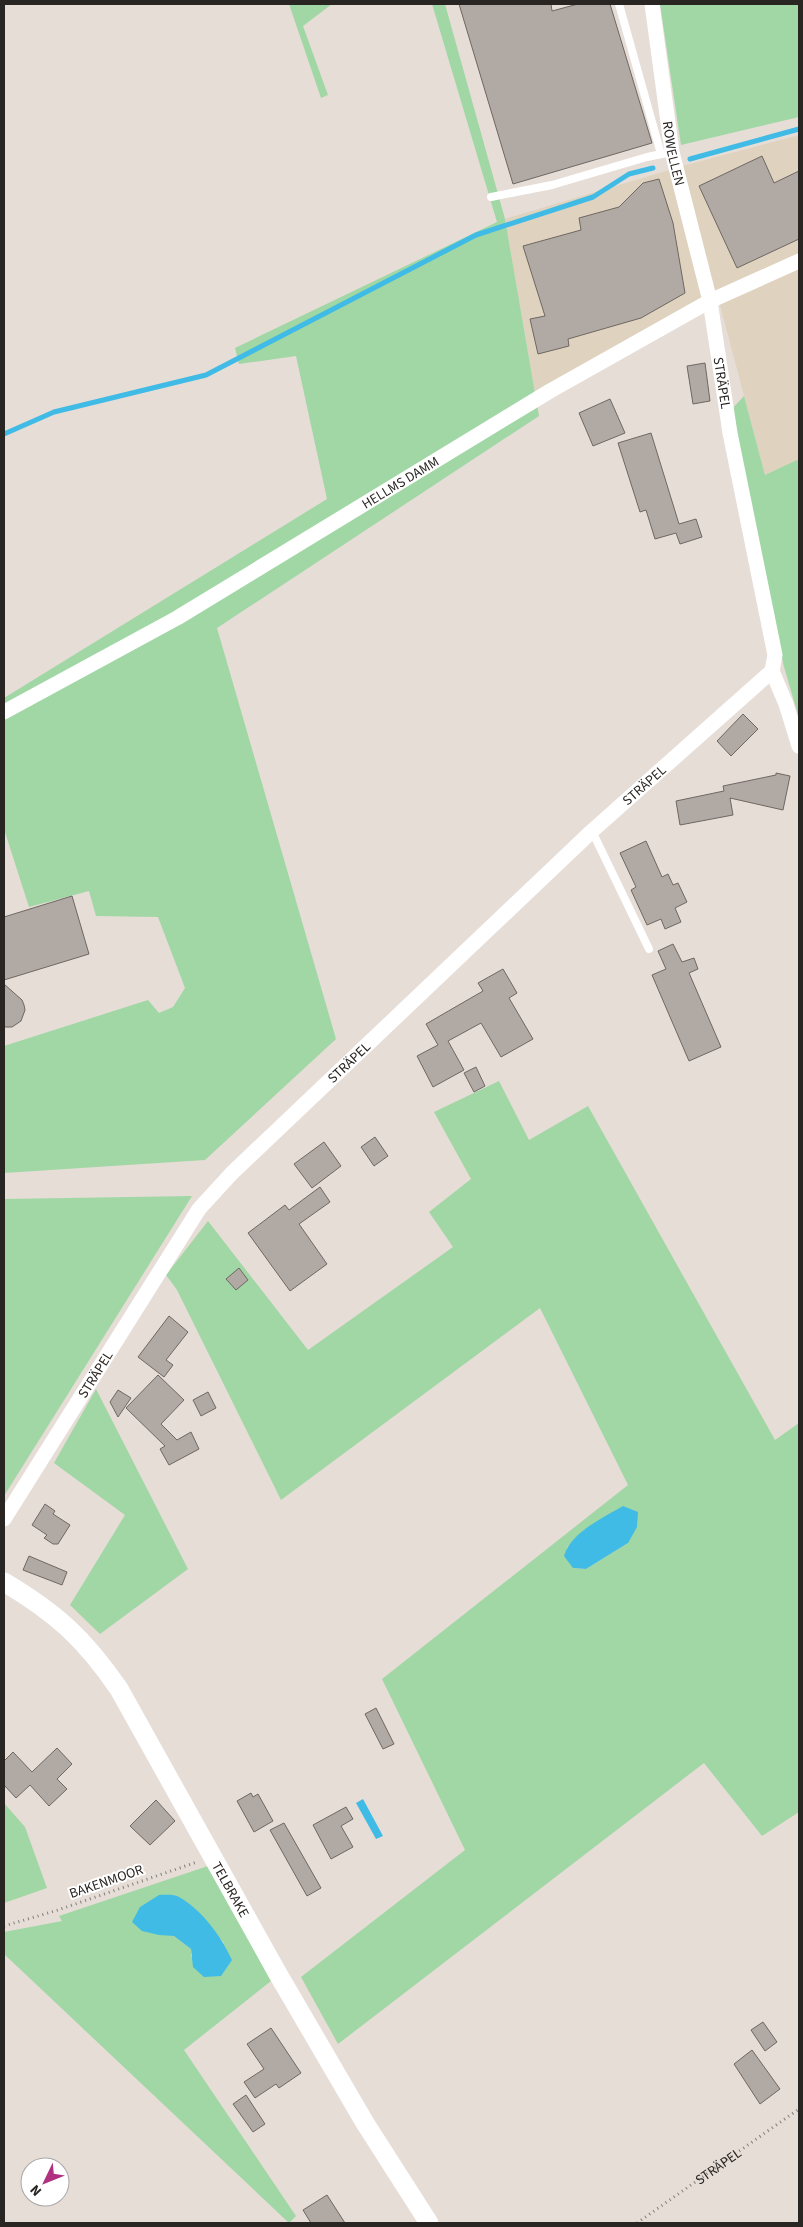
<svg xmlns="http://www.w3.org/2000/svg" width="803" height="2227" viewBox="0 0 803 2227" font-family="'Source Sans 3',sans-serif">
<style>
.industrial{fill:#dfd3bf}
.green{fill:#a0d7a5;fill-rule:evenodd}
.water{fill:#40bbe5}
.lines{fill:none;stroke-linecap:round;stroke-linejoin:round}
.stream{stroke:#40bbe5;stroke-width:5}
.building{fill:#b1a9a3;stroke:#6f6762}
.path{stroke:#857f7b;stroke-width:3;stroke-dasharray:1 4;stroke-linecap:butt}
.service{stroke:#fff;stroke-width:8}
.minor{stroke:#fff;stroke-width:15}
.tertiary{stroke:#fff;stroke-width:19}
.labels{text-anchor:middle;stroke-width:4;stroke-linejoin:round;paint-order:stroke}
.street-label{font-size:14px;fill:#292523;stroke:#fff}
</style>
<rect width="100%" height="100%" fill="#e6ddd7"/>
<path class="industrial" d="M799,135V459L765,475L716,290L535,392L505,219L686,165Z"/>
<g class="green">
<path d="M289,4H332L303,26L328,95L321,98Z"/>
<path d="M432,4H445L505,219L539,416L217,628L336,1039L205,1160L4,1173V1046L148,1000L159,1013L173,1007L185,988L158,917L96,916L89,891L29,907L4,829V698L327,499L296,356L239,364L235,348L497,222Z"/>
<path d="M660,4H799V117L681,145Z"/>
<path d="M744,396L765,475L799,459V718L784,667L730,411Z"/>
<path d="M499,1081L529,1140L588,1106L775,1440L799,1423V1812L762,1836L704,1763L338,2044L301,1977L465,1850L382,1679L628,1485L540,1308L281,1500L177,1290L166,1275L208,1221L308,1350L453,1247L429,1212L471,1179L434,1112ZM592,1525L628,1543L586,1569L573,1568L567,1547Z"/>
<path d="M192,1196L4,1496V1199Z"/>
<path d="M96,1389L188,1569L100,1634L70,1605L125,1515L54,1463Z"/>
<path d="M4,1803L25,1827L47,1888L4,1903Z"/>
<path d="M208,1866L271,1981L184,2050L296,2216L289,2223L4,1954V1932L62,1921L59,1916ZM194,1909L224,1943L191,1957V1949L174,1936Z"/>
</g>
<g class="water">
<path d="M623,1506L638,1512L637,1527L628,1543L586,1569L573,1568L564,1556C571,1532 603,1518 623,1506Z"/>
<path d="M363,1799L383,1836L376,1839L356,1803Z"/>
<path d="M159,1895C165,1895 174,1894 179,1897C202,1910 221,1936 232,1960L221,1976L204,1977L193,1967L191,1949L174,1936L159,1935L142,1931L132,1922L140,1907Z"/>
</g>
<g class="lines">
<g class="stream">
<path d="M690,159L799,129"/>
<path d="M4,434L54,412L206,375L476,235L593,197L629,174L653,168"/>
</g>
</g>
<g class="building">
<path d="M459,4H551L552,11L578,4H610L652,143L513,184Z"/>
<path d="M762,156L774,183L799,171V239L737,268L699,186Z"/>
<path d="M659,179L673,223L685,293L641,318L568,339L569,346L538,354L530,319L545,316L523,246L581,230L579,218L619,207L643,183Z"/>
<path d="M705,363L710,401L693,404L687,366Z"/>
<path d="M610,399L625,433L593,446L579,413Z"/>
<path d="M651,433L679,524L696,519L702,537L680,544L676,533L655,539L646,510L640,512L618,443Z"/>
<path d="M743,714L758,729L731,756L717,741Z"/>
<path d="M776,773L790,776L783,810L730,798L733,815L680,825L676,801L724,791L723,786L776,775Z"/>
<path d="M646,841L662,877L668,874L673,885L678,883L687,902L675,908L681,922L665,929L661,919L647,925L631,890L636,887L620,853Z"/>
<path d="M72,896L89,954L4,980V917Z"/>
<path d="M673,944L682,962L694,958L698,969L689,973L721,1047L689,1061L652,975L666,969L658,951Z"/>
<path d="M503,969L517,993L509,998L533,1039L501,1057L481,1023L448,1041L464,1070L433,1087L417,1056L438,1045L426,1024L483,991L478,983Z"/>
<path d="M4,984L22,1000L24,1005L25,1010L21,1021L12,1027H4Z"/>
<path d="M476,1067L485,1086L474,1092L464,1073Z"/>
<path d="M375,1137L388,1156L374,1166L361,1147Z"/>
<path d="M324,1142L341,1166L312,1188L294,1164Z"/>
<path d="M320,1187L330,1202L299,1224L327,1264L290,1291L248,1233L285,1205L289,1210Z"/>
<path d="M239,1268L248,1280L236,1290L226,1279Z"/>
<path d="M169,1316L188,1332L166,1360L173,1365L164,1377L138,1357Z"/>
<path d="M158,1375L184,1400L161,1424L177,1440L191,1432L199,1449L169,1465L160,1449L165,1446L126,1408Z"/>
<path d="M118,1390L131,1398L118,1417L110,1402Z"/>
<path d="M208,1392L216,1408L201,1416L193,1400Z"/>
<path d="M45,1504L55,1511L53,1514L70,1525L58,1544H53L44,1538L47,1535L32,1525Z"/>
<path d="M29,1556L67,1572L62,1585L23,1570Z"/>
<path d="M376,1708L394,1744L383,1749L365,1714Z"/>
<path d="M57,1748L72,1764L57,1779L67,1789L49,1806L30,1785L16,1798L4,1785V1761L13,1752L32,1772Z"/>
<path d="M251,1793L253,1797L258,1794L273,1821L254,1832L237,1801Z"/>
<path d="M156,1800L175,1821L150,1845L130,1826Z"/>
<path d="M346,1807L353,1819L341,1826L353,1847L331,1859L313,1825Z"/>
<path d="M284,1823L321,1888L307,1896L270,1830Z"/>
<path d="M763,2022L777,2042L765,2051L751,2030Z"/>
<path d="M271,2028L301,2073L279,2088L276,2084L255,2098L244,2082L264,2069L247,2044Z"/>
<path d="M752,2050L780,2089L760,2104L734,2064Z"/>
<path d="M246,2095L265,2124L253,2132L233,2104Z"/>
<path d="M327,2195L345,2223H311L303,2210Z"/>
</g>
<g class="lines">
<g class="path">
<path d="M4,1926L55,1911L197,1862"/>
<path id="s1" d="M637,2223L799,2109"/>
</g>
<g class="service">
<path d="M619,4L661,154"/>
<path d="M491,197L552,185L647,157L672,152"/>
<path d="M592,831L649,949"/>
</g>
<g class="minor">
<path id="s2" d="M652,4L672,152L710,301L730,433L775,655L772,671L786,704L799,746"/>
<path id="s3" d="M4,712L177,618L550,391L710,301L799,261"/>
<path id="s4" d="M4,1519L199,1209L232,1173L592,831L772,671"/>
</g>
<path class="tertiary" id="s5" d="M4,1582C56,1613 84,1638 119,1689L278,1974L365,2123L429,2223"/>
</g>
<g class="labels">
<g class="street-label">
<text dy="5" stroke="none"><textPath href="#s2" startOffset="151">ROWELLEN</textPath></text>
<text dy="5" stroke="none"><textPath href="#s2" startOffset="386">STRÄPEL</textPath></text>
<text dy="5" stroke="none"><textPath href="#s3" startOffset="458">HELLMS DAMM</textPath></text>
<text dy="5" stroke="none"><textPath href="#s4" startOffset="981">STRÄPEL</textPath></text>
<text dy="5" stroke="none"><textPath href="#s4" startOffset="576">STRÄPEL</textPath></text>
<text dy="5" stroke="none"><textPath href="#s4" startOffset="171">STRÄPEL</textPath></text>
<text transform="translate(106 1881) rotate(-19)" y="5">BAKENMOOR</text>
<text dy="5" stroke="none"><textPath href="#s5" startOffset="388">TELBRAKE</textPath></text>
<text dy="5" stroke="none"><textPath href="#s1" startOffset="99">STRÄPEL</textPath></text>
</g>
</g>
<rect width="803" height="2227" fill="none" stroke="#292523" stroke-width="10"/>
<g transform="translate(45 2182) rotate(227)"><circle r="24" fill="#ffffff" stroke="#a9a8a7"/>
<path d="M0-4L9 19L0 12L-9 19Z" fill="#af3180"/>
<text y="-8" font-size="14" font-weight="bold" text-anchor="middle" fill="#292523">N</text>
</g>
</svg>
